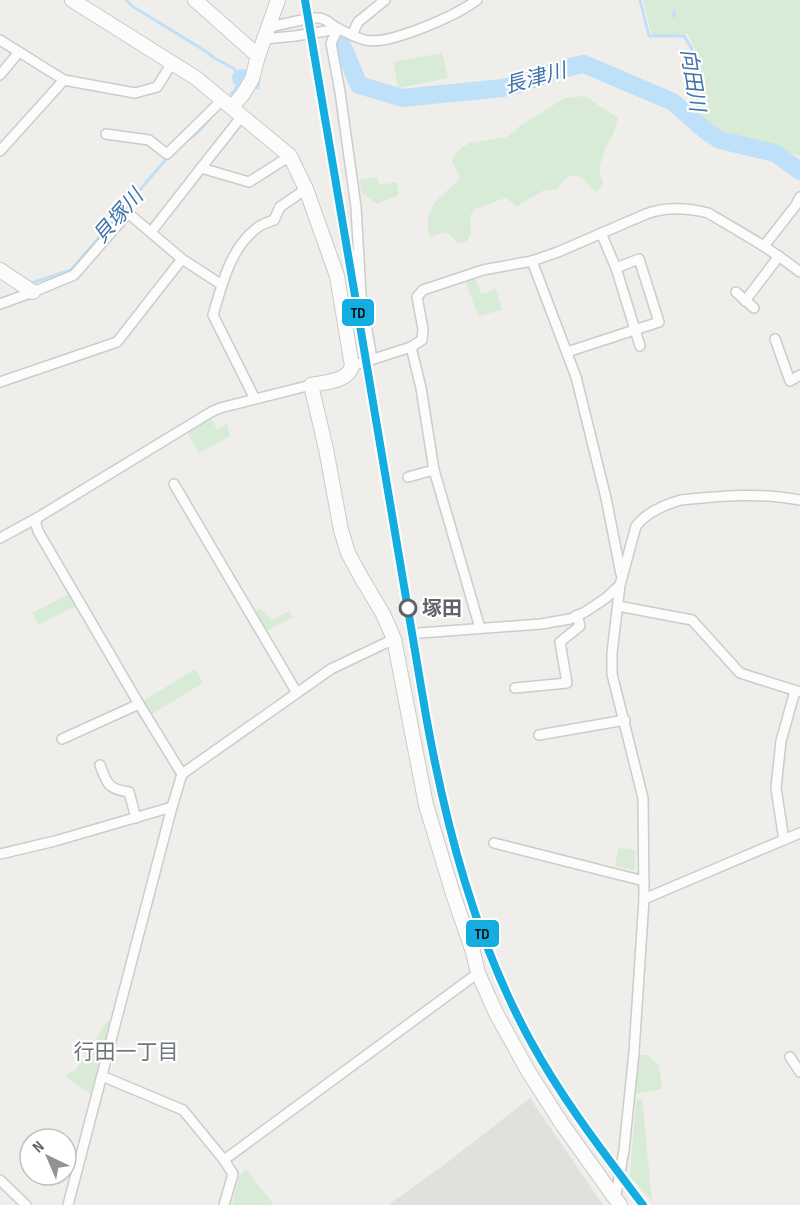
<svg xmlns="http://www.w3.org/2000/svg" width="800" height="1205" viewBox="0 0 800 1205" font-family="'Sofia Sans Condensed','Noto Sans JP',sans-serif">
<style>
.education{fill:#e2e0da}
.green{fill:#d8ebd6}
.lines{fill:none;stroke-linecap:round;stroke-linejoin:round}
.stream{stroke:#bfe0f9;stroke-width:3}
.river{stroke:#bfe0f9;stroke-width:18}
.street-casing{stroke:#cbcccc;stroke-width:12}
.secondary-casing{stroke:#cacacb;stroke-width:16}
.street{stroke:#fdfcfc;stroke-width:9}
.secondary{stroke:#fdfcfc;stroke-width:14}
.rail-1-casing{stroke:#fff;stroke-width:12}
.rail-1{stroke:#13ade1;stroke-width:8}
.stop-dot{fill:#fff;stroke:#5f6368;stroke-width:3}
.labels{text-anchor:middle;stroke-width:4.5;stroke-linejoin:round;paint-order:stroke}
.stop-label{font-size:20px;font-weight:bold;fill:#5f6368;stroke:#fff;text-anchor:start}
.water-label{font-size:21px;font-style:italic;fill:#4174aa;stroke:#fff}
.neighbourhood-label{font-size:21px;fill:#70757a;stroke:#fff}
.line-badge{stroke:#fff;stroke-width:2}
.pale-badge-label{font-size:16px;text-anchor:middle;font-weight:bold;fill:#111}
</style>
<rect width="100%" height="100%" fill="#efeeea"/>
<path class="education" d="M530,1098L603,1205H388L444,1165Z"/>
<g class="green">
<path d="M643,0H800V156L714,131C708,126 705,121 701,114L695,49L688,34L652,36Z"/>
<path d="M442,53L448,78L398,88L393,62Z"/>
<path d="M584,96L618,118L613,135L605,148L599,169L603,183L596,193L581,177L571,175L561,183L558,189L542,191L516,207L512,202L505,198L475,209L470,216L471,232L467,241L458,243L450,235L443,232L432,237L428,233C426,203 441,198 460,178L452,161L455,153L469,143L507,137L521,125L565,98Z"/>
<path d="M377,177L379,185L397,182L399,195L377,204L361,192L359,180Z"/>
<path d="M475,277L481,294L496,289L502,310L478,316L466,283L469,279Z"/>
<path d="M210,417L217,429L227,424L230,436L199,453L186,430Z"/>
<path d="M71,593L78,605L38,625L32,613Z"/>
<path d="M260,608L271,620L289,611L293,617L267,631L255,612Z"/>
<path d="M195,669L203,683L152,714L143,701Z"/>
<path d="M618,848L635,850V871L615,866Z"/>
<path d="M108,1020L112,1024L96,1093L90,1094L65,1076L68,1073L75,1071Z"/>
<path d="M638,1055H647L659,1065L662,1089L636,1094Z"/>
<path d="M636,1099H642L652,1201L630,1176Z"/>
<path d="M246,1169L274,1205H232L239,1176Z"/>
</g>
<g class="lines">
<g class="stream">
<path d="M126,0L132,6L207,52L214,58L233,68L241,78L235,90L231,94"/>
<path d="M640,0L649,36H684L692,49L700,125"/>
<path d="M674,16V11"/>
<path d="M254,85L258,88L259,78"/>
<path d="M186,141L197,133L214,114"/>
<path d="M28,284L71,270L168,157"/>
</g>
<g class="river">
<path d="M342,45L359,85L402,98L503,88C531,82 556,68 584,64L673,102L706,131L720,140L775,153L800,171"/>
<path d="M241,78H242"/>
</g>
<defs>
<g id="street">
<path d="M269,27C282,25 308,17 319,18C328,19 332,26 339,29C347,33 357,38 365,40C389,46 457,15 477,0"/>
<path d="M338,29L331,43L340,92L356,207L361,295L372,359"/>
<path d="M352,35L358,22L385,0"/>
<path d="M264,39L295,36L338,29"/>
<path d="M0,40L64,80L135,93L157,87L172,63"/>
<path d="M0,75L19,52"/>
<path d="M106,134L149,140L167,154L223,99"/>
<path d="M0,151L64,80"/>
<path d="M201,168L242,116"/>
<path d="M151,232L201,168L249,182L290,156"/>
<path d="M601,233L616,268L640,346"/>
<path d="M764,246L796,205L800,197"/>
<path d="M532,261L576,377L606,498L621,574"/>
<path d="M736,292L754,308"/>
<path d="M745,301L779,256"/>
<path d="M0,304L33,292L74,275L128,213L182,259L222,285"/>
<path d="M775,339L790,381L800,375"/>
<path d="M411,347L421,388L434,470L480,628"/>
<path d="M567,352L659,322L639,259L616,268"/>
<path d="M352,366L411,347L422,340L423,329L417,297L423,290L483,270L532,261L558,252L646,214C665,207 688,208 708,213C739,231 771,249 800,272"/>
<path d="M0,382L117,342L182,259"/>
<path d="M255,399L213,315C222,285 230,248 257,228C261,224 269,222 274,220L280,207L306,189"/>
<path d="M408,477L434,470"/>
<path d="M174,484L297,693"/>
<path d="M37,518L36,524L38,531L139,704L182,774"/>
<path d="M0,538L37,518L211,412L220,408L311,385"/>
<path d="M618,606L692,620L740,673L800,692"/>
<path d="M420,633L541,624L570,619L585,612L606,598L620,585"/>
<path d="M515,688L567,683L560,642L580,626L577,615"/>
<path d="M539,735L625,720"/>
<path d="M62,739L139,704"/>
<path d="M100,765C107,783 107,789 129,792L136,818"/>
<path d="M784,840L776,788L781,741L795,691"/>
<path d="M494,843L644,881"/>
<path d="M0,854L55,841L172,807"/>
<path d="M644,899L800,833"/>
<path d="M790,1057L800,1072"/>
<path d="M102,1076L183,1110L224,1160L233,1174L224,1205"/>
<path d="M224,1160L478,973"/>
<path d="M0,1180L26,1205"/>
<path d="M615,1200L624,1150L634,1052L644,899L643,798L612,674V653L620,585L636,526C647,512 663,505 681,500C720,496 760,492 800,500"/>
<path d="M68,1205L172,807L182,774L331,669L394,639"/>
</g>
<g id="secondary">
<path d="M72,0L196,78L290,156L306,189L337,276L352,366C348,382 324,382 311,385L326,449L341,530L348,553L361,577L383,614L394,639L426,805L453,894L473,952L478,973L496,1013L528,1071L562,1124L620,1205"/>
<path d="M195,0L258,56"/>
<path d="M232,107L243,94L252,79L258,56L278,0"/>
<path d="M0,270L33,292"/>
</g>
</defs>
<use href="#street" class="street-casing"/>
<use href="#secondary" class="secondary-casing"/>
<use href="#street" class="street"/>
<use href="#secondary" class="secondary"/>
<defs>
<path id="rail-1" d="M305,0L426,716C446,827 475,939 530,1040C562,1099 603,1152 643,1205"/>
</defs>
<use href="#rail-1" class="rail-1-casing"/>
<use href="#rail-1" class="rail-1"/>
</g>
<circle class="stop-dot" cx="408" cy="608" r="8"/>
<g class="labels">
<g class="stop-label">
<text x="422" y="615">塚田</text>
</g>
<g class="water-label">
<text transform="translate(535 78) rotate(-15)" y="7">長津川</text>
<text transform="translate(693 80) rotate(81)" y="7">向田川</text>
<text transform="translate(118 216) rotate(-49)" y="7">貝塚川</text>
</g>
<g class="neighbourhood-label">
<text x="126" y="1059">行田一丁目</text>
</g>
</g>
<g class="line-badge">
<rect x="341" y="298" width="34" height="29" rx="6" fill="#13ade1"/>
<rect x="465" y="919" width="35" height="29" rx="6" fill="#13ade1"/>
</g>
<g class="pale-badge-label">
<text x="358" y="318">TD</text>
<text x="482" y="939">TD</text>
</g>
<g transform="translate(48 1157) rotate(316)"><circle r="28" fill="#ffffff" stroke="#bfc1c3" stroke-width="1.5"/>
<path d="M0-4.5L10 22L0 15L-10 22Z" fill="#919496"/>
<text y="-9" font-size="16" font-weight="bold" text-anchor="middle" fill="#5f6368">N</text>
</g>
</svg>
